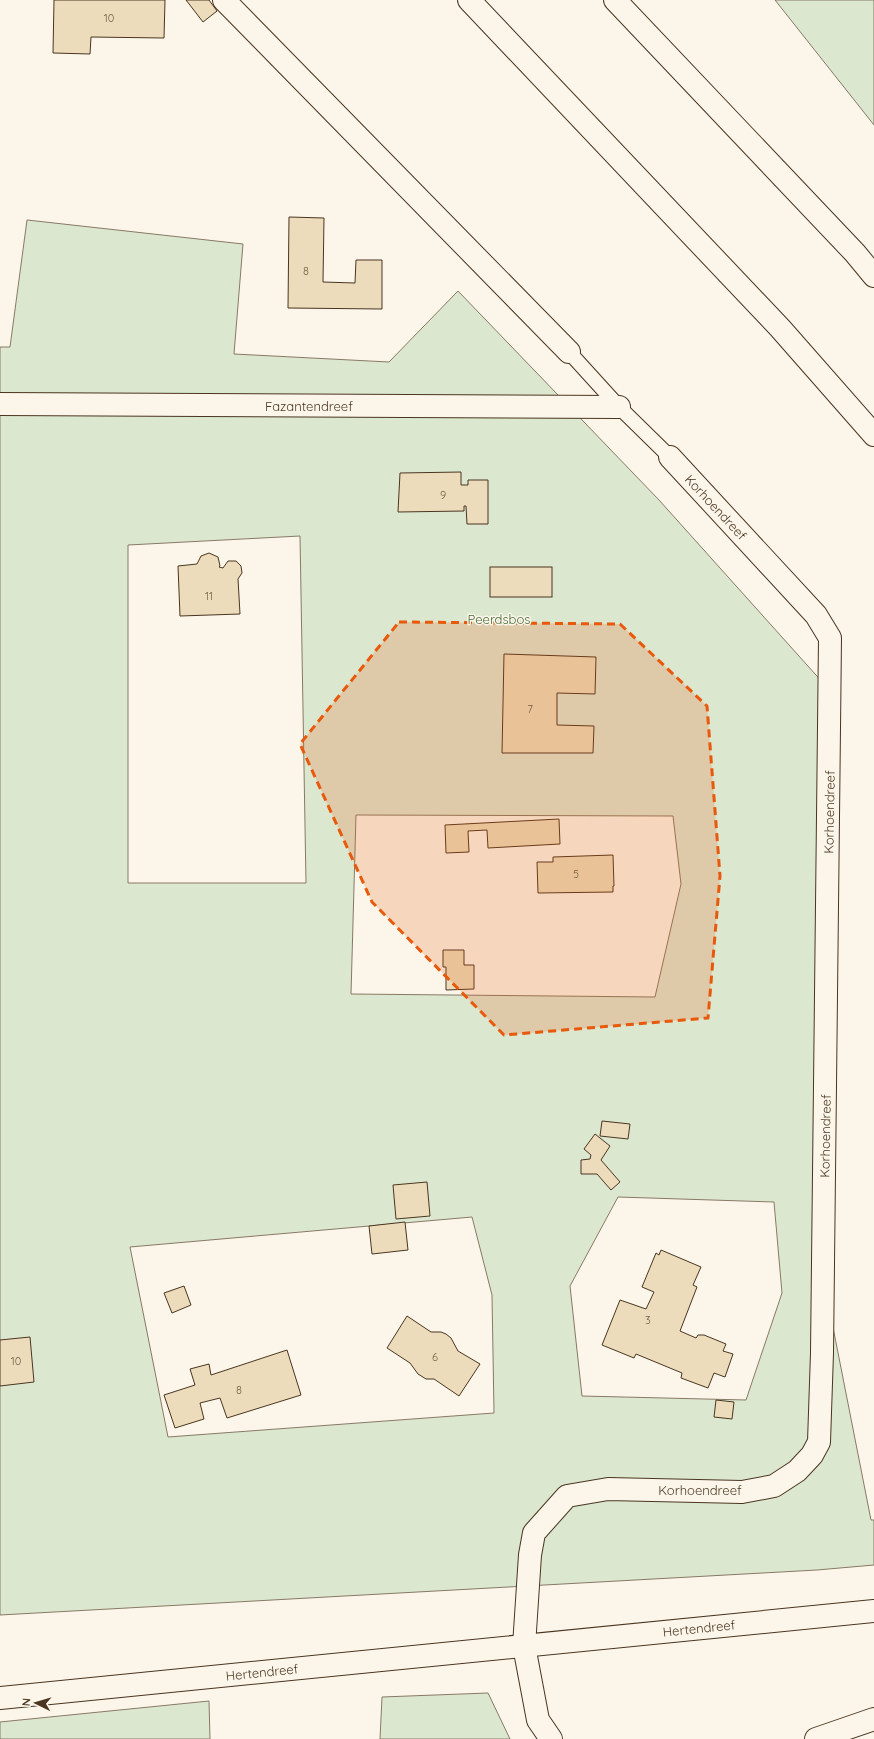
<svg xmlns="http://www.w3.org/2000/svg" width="874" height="1739" viewBox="0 0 874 1739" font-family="Quicksand,sans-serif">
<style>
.green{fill:#dce7d0;stroke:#887966;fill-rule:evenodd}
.building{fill:#ecdcbc;stroke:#4a3520}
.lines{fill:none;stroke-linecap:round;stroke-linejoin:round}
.lane-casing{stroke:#4a3520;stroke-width:16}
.street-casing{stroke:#4a3520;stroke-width:24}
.highway-casing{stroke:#4a3520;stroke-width:24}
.lane{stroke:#fbf6e9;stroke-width:14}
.street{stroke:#fbf6e9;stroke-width:22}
.highway{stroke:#fbf6e9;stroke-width:22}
.marked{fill:#e8590c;fill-opacity:0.2;stroke:#e8590c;stroke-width:3;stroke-dasharray:8 5;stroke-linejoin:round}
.labels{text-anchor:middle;stroke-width:3;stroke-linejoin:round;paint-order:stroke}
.number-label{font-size:11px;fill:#725f47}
.street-label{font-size:13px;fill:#4a3520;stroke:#fbf6e9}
.park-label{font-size:13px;fill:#436837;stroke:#fbf6e9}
</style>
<rect width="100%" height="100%" fill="#fbf6e9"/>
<g class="green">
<path d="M775,0H874V125Z"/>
<path d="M27,220L243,244L234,354L389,362L458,291L659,500L833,694L827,1297L871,1520H874V1565L817,1570L0,1615V347H10ZM300,536L306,883H128V545ZM356,815L673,816L681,884L655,997L351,994ZM618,1197L774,1202L782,1293L746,1400L582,1396L570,1286ZM472,1217L492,1295L494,1413L168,1437L130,1247Z"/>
<path d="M488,1693L510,1739H380L382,1697Z"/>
<path d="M209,1701L210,1739H0V1722Z"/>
</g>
<g class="building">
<path d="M54,0H165L164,38L91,37L90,54L53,53Z"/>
<path d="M186,0H209L217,11L203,22Z"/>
<path d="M289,217L324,218L323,282L355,283L356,260H382V309L288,308Z"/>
<path d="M461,472V485H468V480H488V524H467L466,506H464V511L398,512L400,473Z"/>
<path d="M209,553L218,557L220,566L219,567L223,568L228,561H236L241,566L242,573L238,579L240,614L180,616L178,566L197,564L201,556Z"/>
<rect x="490" y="567" width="62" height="30"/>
<path d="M504,654L596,657L595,694L557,693V725L594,726L593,753H502Z"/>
<path d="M559,819L560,844L488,848L487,830L468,831L469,852L446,853L445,825Z"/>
<path d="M613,855L614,886H613V892L538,893L537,862H553V857Z"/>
<path d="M443,950H464V965H474V989L446,990V967H443Z"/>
<path d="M602,1121L630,1124L628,1139L600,1136Z"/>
<path d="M595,1134L610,1146L601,1160L620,1182L611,1190L597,1174H581V1160L590,1159L591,1155L584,1149Z"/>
<path d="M427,1182L430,1216L396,1219L393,1185Z"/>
<path d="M405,1222L408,1250L372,1254L369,1226Z"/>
<path d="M661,1250L701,1267L693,1285L697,1287L680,1331L696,1338L698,1335H704L726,1344L723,1351L733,1354L725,1377L714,1373L708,1388L681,1378L682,1373L636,1354L634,1358L602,1345L620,1300L646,1309L654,1292L642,1287L656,1253L659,1255Z"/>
<path d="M184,1286L191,1305L172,1313L164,1293Z"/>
<path d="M407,1316L431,1332H441L446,1334L451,1338L458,1351L480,1364L459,1396L434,1379H426L418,1374L410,1363L387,1348Z"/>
<path d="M30,1337L34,1382L0,1386V1340Z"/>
<path d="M287,1350L301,1395L227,1418L220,1398L200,1403L204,1419L175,1428L164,1395L195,1385L190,1369L209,1364L211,1375Z"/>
<path d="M716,1400L734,1402L732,1419L714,1417Z"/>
</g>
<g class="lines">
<defs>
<path id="lane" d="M569,352L619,407L670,457"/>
<g id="street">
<path d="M224,0L569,352"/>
<path d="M0,404L619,407"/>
<path d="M0,1698L874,1611"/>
<path d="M551,1739L538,1720L524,1646L530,1555L534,1533L567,1496L608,1489L742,1492L774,1486L797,1471L812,1455L819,1442L822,1353L830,638L816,615L670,457"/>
<path d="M816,1739L874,1719"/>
</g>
<g id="highway">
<path d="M469,0L780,328L874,435"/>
<path d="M615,0L855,253L874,276"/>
</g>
</defs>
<use href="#lane" class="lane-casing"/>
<use href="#street" class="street-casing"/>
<use href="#highway" class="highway-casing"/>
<use href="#lane" class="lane"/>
<use href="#street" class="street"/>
<use href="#highway" class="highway"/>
</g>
<path class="marked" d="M399,622L620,624L707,706L720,876L708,1018L504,1035L372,902L300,744Z"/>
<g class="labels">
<g class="number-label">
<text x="109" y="22">10</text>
<text x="306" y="275">8</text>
<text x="443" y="499">9</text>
<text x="209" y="600">11</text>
<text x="530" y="713">7</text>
<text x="576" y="878">5</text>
<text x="648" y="1324">3</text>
<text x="435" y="1361">6</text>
<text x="16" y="1365">10</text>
<text x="239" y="1394">8</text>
</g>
<g class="street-label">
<text x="309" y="411">Fazantendreef</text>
<text transform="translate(716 507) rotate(47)" y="5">Korhoendreef</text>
<text transform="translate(829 812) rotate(-89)" y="5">Korhoendreef</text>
<text transform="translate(825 1136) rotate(-89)" y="5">Korhoendreef</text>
<text x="700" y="1495">Korhoendreef</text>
<text transform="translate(699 1628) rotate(-6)" y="5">Hertendreef</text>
<text transform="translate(262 1672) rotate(-6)" y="5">Hertendreef</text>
</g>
<g class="park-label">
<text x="499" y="624">Peerdsbos</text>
</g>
</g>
<g transform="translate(36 1703) rotate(275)" stroke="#fbf6e9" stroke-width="3" paint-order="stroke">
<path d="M0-3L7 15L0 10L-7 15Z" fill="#4a3520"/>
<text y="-6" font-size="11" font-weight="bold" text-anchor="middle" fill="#4a3520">N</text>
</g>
</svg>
